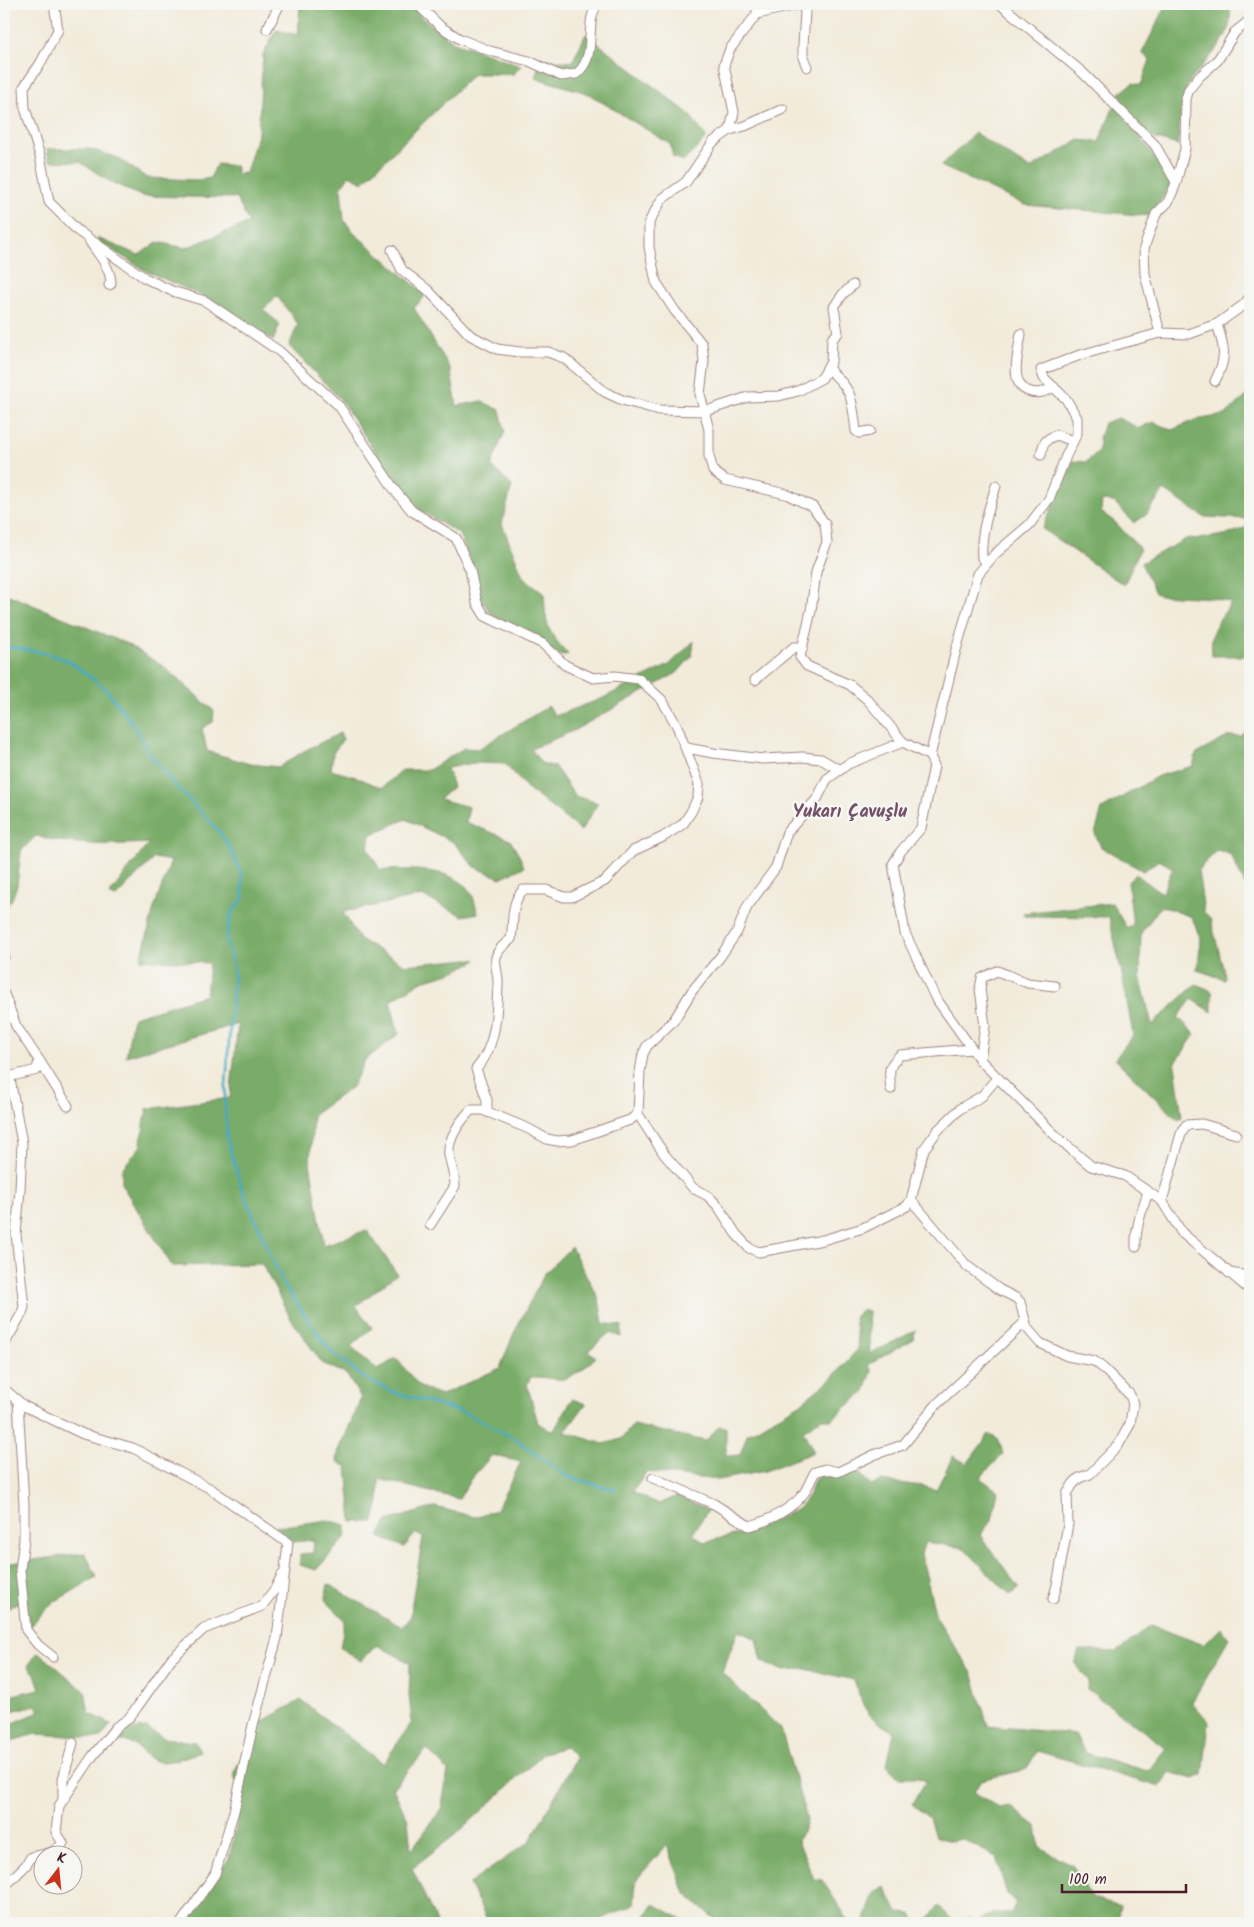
<svg xmlns="http://www.w3.org/2000/svg" width="1254" height="1927" viewBox="0 0 1254 1927" font-family="Kalam,sans-serif">
<style>
.forest{fill:#79ac68;stroke:#62664a;fill-rule:evenodd}
.lines{fill:none;stroke-linecap:round;stroke-linejoin:round}
.stream{stroke:#46aac6;stroke-width:2.5}
.minor-casing{stroke:#9e8582;stroke-width:11}
.minor{stroke:#fff;stroke-width:9}
.labels{text-anchor:middle;stroke-width:5;stroke-linejoin:round;paint-order:stroke}
.quarter-label{font-size:18px;font-weight:bold;fill:#755168;stroke:#f6f6f2}
</style>
<rect width="100%" height="100%" fill="#f6f6f2"/>
<filter id="ink" filterUnits="userSpaceOnUse"><feTurbulence type="fractalNoise" baseFrequency=".02" numOctaves="2"/><feDisplacementMap in="SourceGraphic" scale="10" xChannelSelector="R" yChannelSelector="G"/><feConvolveMatrix kernelMatrix="1 2 1 2 8 2 1 2 1" color-interpolation-filters="sRGB"/></filter>
<filter id="wash" filterUnits="userSpaceOnUse"><feTurbulence type="fractalNoise" baseFrequency=".0096" numOctaves="4" result="noise"/><feDisplacementMap in="SourceGraphic" scale="20" xChannelSelector="R" yChannelSelector="G"/><feGaussianBlur stdDeviation="1.12" result="paint"/><feColorMatrix in="noise" values="0 0 0 0 0 0 0 0 0 0 0 0 0 0 0 0 0 1.4 0 .05"/><feComposite in="paint" operator="in"/></filter>
<g filter="url(#wash)">
<rect width="100%" height="100%" fill="#f2ebda"/>
<g class="forest">
<path d="M300,4H410L422,18L454,42L521,65L514,74H473L363,182L349,175L341,188L344,220L355,234L426,295L414,308L450,368L457,406L481,401L500,410L505,431L491,466L512,486L502,524L523,577L544,593C546,626 546,630 568,654L562,656L492,615L480,598L470,560L459,534L421,511L411,502L384,465L340,399L289,346L298,324L277,296L263,310L280,324L273,341L209,299L146,271L98,241L97,238L139,255L157,242L185,248L249,223L236,198L141,196L109,181L80,162L49,161L47,149H90L116,157L147,178L200,180L210,178L217,164L236,166V174L246,173L258,133L263,55L276,30L298,35Z"/>
<path d="M1167,4H1220L1230,9C1234,42 1204,58 1189,84C1179,101 1180,126 1178,145L1138,134L1172,182L1151,216L1025,205L941,166L975,133L1030,169L1079,140L1099,142L1119,94L1133,83L1141,85L1150,60L1142,53Z"/>
<path d="M586,34L689,114L707,138L684,161L673,157L670,144L587,93L535,78L541,59L572,62Z"/>
<path d="M1250,393V656H1212C1210,626 1216,626 1231,603L1214,598L1159,595L1155,593L1141,563L1188,538L1199,539L1230,534L1249,526L1250,519L1204,517L1164,490L1146,515L1134,523L1114,502L1102,501L1101,512L1115,522L1140,549L1124,585L1042,529L1073,461L1086,462L1099,451V438L1104,423L1118,418L1139,428L1153,422L1172,430L1195,420L1225,415Z"/>
<path d="M4,593L127,644L163,666L214,711L213,722L202,728L207,751L250,764L279,767L304,751L340,733L343,739L333,753L331,770L356,777L382,788L402,770H429L464,748L478,749L549,706L555,716L601,699L669,665L694,641L692,656L677,673L573,731L531,749L541,763L555,767L575,796L598,803L581,831L527,788L505,764L474,763L447,768L453,787L439,799L469,807L466,822L510,840L520,857L524,867L500,878L475,867L453,842L406,819L370,835L368,849L380,870C407,870 452,866 470,891C474,896 475,906 478,913L463,916L422,896L343,912L359,939L405,965L468,959L477,960L453,972L422,981L390,1001L399,1034L365,1060L352,1087L313,1115L310,1163L324,1245L367,1230L397,1274L356,1306L372,1328L351,1346L377,1370L396,1358L420,1387L441,1395L500,1368L514,1333L545,1273L571,1247L599,1299L603,1323L622,1326L621,1337L609,1333L589,1351L596,1357C587,1366 576,1376 563,1379C556,1380 540,1376 531,1377L527,1384L538,1423L553,1432L572,1399L586,1404L565,1432L604,1444L621,1439L633,1425L706,1441L719,1426L726,1427V1456L740,1455L747,1434L800,1404L831,1379L858,1349L854,1317L861,1310L868,1311L870,1354L916,1330L913,1339L868,1365L872,1371L865,1391L831,1420L822,1418L803,1431L814,1452L765,1471L718,1480L646,1472L633,1492L659,1504L677,1496L708,1510L693,1533L704,1542L752,1531L798,1509L808,1496L815,1479L822,1475L842,1476L857,1470L871,1486L880,1481L923,1486L936,1490L953,1456L967,1464L989,1434L999,1440L1003,1454L980,1478L998,1491L992,1520L980,1535L1019,1588L1010,1595L964,1548L925,1542L921,1554L936,1617L972,1673L988,1726L1075,1734L1085,1753L1148,1771L1166,1748L1087,1689L1088,1680L1075,1664L1079,1650L1117,1652L1151,1625L1204,1645L1221,1628L1229,1638L1192,1702L1209,1722L1203,1775L1194,1779L1169,1772L1160,1787L1037,1751L1027,1769L981,1780L974,1792L999,1808L1010,1806L1037,1827L1040,1847L1073,1866L1091,1897L1120,1906L1117,1921L1109,1923H960L968,1918L977,1921L994,1913H1011L1016,1903L1007,1894L996,1857L962,1839L951,1841L935,1837L929,1818L912,1804L926,1781L917,1778H899L887,1766L894,1732C866,1717 864,1710 854,1680L805,1669L781,1670L762,1661L757,1639L738,1631L722,1673L781,1729L807,1820L798,1841L814,1879L822,1880L850,1923H719L685,1893L667,1845L636,1880L634,1904L594,1923H489L469,1884L530,1841L576,1758L565,1747L544,1753L460,1831L412,1868L437,1923H188L229,1858L243,1795L233,1774L259,1723L301,1700L383,1764L412,1722L409,1695L410,1663L377,1645L361,1661L340,1648L345,1620L325,1600L328,1584L402,1627L411,1616L412,1602L423,1537L416,1533L404,1547L379,1537L387,1521L435,1507L475,1517L496,1510L521,1462L492,1455L470,1480L459,1499L379,1479V1501L374,1522H352L347,1467L337,1461L338,1453L361,1398L346,1374L322,1363L291,1319L262,1264L172,1266L122,1185V1169L140,1147L147,1109L230,1098L238,1024L126,1056L133,1017L206,995L209,963L141,959L154,908L171,861L154,858L116,897L109,895L149,843C110,845 74,846 36,836L21,851L17,885L12,899L4,910ZM427,1749L448,1771L441,1810L411,1850L408,1820L393,1788Z"/>
<path d="M1250,727V888L1246,887L1231,855L1218,850L1198,870L1204,912L1211,920L1225,976L1224,979L1197,970L1201,941L1192,917L1161,906L1141,933L1140,976L1152,1025L1196,984L1212,991V1012L1192,999L1178,1017L1195,1034L1175,1064L1182,1117L1178,1120L1115,1059L1133,1035L1122,974L1109,917L1024,916L1023,913L1112,903L1126,927L1133,926L1128,882L1135,874L1162,893L1173,868L1159,860L1143,871L1101,847L1095,834L1102,809L1158,776L1193,766L1196,754L1229,736H1241Z"/>
<path d="M328,1520L346,1525L345,1538L316,1570L300,1565V1554L313,1553L314,1540L293,1542L276,1527Z"/>
<path d="M85,1553L97,1577L54,1602L29,1627L26,1598L4,1611V1564Z"/>
<path d="M38,1652L85,1691L89,1713L111,1724L101,1738L36,1734L4,1743V1727L39,1712L36,1705L4,1713V1697L40,1689L35,1674L28,1666Z"/>
<path d="M147,1728L164,1738L195,1742L200,1752C186,1756 167,1766 153,1760C140,1753 137,1741 120,1741L119,1737L121,1731Z"/>
<path d="M885,1886L898,1913L912,1914L918,1923H864L874,1893Z"/>
<path d="M654,1904L689,1923H652L644,1917Z"/>
<path d="M939,1906L955,1923H924Z"/>
</g>
<g class="lines">
<path class="stream" d="M4,646L45,653L69,661L105,688L136,728L151,756L173,783L219,831L231,850L242,875L243,898L231,915L226,939L234,970L225,1099L227,1139L242,1189L283,1283L304,1314L330,1350L363,1377L393,1392L465,1413L516,1439L566,1476L615,1490"/>
</g>
</g>
<g filter="url(#ink)">
<g class="lines">
<defs>
<g id="minor">
<path d="M54,4L58,30L40,64L24,87L25,108L40,156L49,202L78,231L145,278L172,291L205,301L279,351L339,406L396,492L412,511L456,538L470,570L477,603L485,616L543,644L565,665L593,678L615,676L639,679L662,700L677,726L699,784L698,797L691,812L683,824L663,837L633,851L605,881L572,897H564L546,890H523C510,904 514,922 511,939C505,944 498,949 496,957C494,966 499,975 498,984C497,1012 496,1048 476,1069L487,1100V1112"/>
<path d="M417,4L441,27L460,39L490,51L529,61L561,76L576,74C579,72 582,68 584,65C595,47 585,19 598,4"/>
<path d="M757,4V14L730,49L724,65L734,112L730,130L713,142L686,182L662,199L649,222V247L656,282L675,311L702,344L704,361L700,394L709,430V456L713,471L725,480L786,494L813,507L825,524L827,542L816,572L811,611L800,657L807,666L850,685L868,700L903,742L930,756L934,766L921,828L901,851L893,864L905,933L935,997L980,1060L1059,1139L1091,1166L1125,1176L1162,1201L1182,1233L1250,1290"/>
<path d="M802,4L805,11L803,46V57L807,67"/>
<path d="M1000,4L1083,73L1155,145L1176,182"/>
<path d="M757,14L801,4"/>
<path d="M267,29L280,4"/>
<path d="M730,130L745,126L783,109"/>
<path d="M90,242C99,255 111,268 111,284L109,285"/>
<path d="M392,250L402,270L428,290L470,335L497,349L520,352H548L564,358L605,392L622,400L659,410L706,411L748,397L779,396L798,391L822,378L831,362L832,339L838,333L834,307L843,294L853,285"/>
<path d="M1160,333L1145,274L1144,248L1156,214L1168,202L1175,186L1185,149L1186,99L1189,89L1199,77L1217,61L1235,32L1250,20"/>
<path d="M1021,334C1019,350 1008,384 1028,391C1037,395 1045,392 1054,387"/>
<path d="M827,368C853,390 852,398 856,431L859,433L870,431"/>
<path d="M1215,381C1227,358 1225,349 1217,324"/>
<path d="M1041,455C1043,443 1045,439 1057,435L1073,441"/>
<path d="M988,562L982,558C980,533 989,509 996,486"/>
<path d="M755,680L794,647H803"/>
<path d="M903,742L848,764L827,779L817,799L787,832L776,867L747,907L737,932L720,957L692,991L674,1020L647,1046L643,1054L640,1072L638,1114L664,1154L693,1188L708,1196L718,1206L736,1234L749,1248L759,1252L823,1240L863,1228L907,1206L911,1200L924,1149L938,1130L961,1108L982,1096L997,1078"/>
<path d="M687,748L713,753L763,759L803,757L821,759L840,770"/>
<path d="M930,756L956,650L978,574L995,554L1029,525L1049,499L1066,456L1077,433V418L1066,399L1044,378L1041,370L1080,355L1160,333L1189,334L1217,324L1245,304L1250,296"/>
<path d="M4,942V957"/>
<path d="M4,994L16,1026L39,1060L37,1070L12,1076L10,1079L22,1143L20,1190L16,1234L24,1307L22,1313L4,1345"/>
<path d="M39,1060L68,1106"/>
<path d="M980,1060L985,1026L980,989L982,978L997,971L1028,983L1055,986"/>
<path d="M891,1089C889,1072 887,1067 900,1055L972,1049"/>
<path d="M911,1200L967,1266L1000,1290L1016,1298L1020,1302L1027,1328L1040,1343L1067,1356L1094,1361L1103,1368L1130,1395L1133,1404L1130,1424L1119,1444L1090,1474L1079,1478L1073,1484L1067,1494L1068,1524L1057,1585L1053,1599"/>
<path d="M1162,1201L1181,1134L1186,1125L1202,1124L1236,1134"/>
<path d="M430,1225L455,1186C455,1175 451,1165 449,1155C447,1139 461,1120 471,1110H483L529,1129L547,1139L557,1141L572,1140L630,1120L638,1114"/>
<path d="M1136,1247C1135,1228 1142,1210 1148,1192"/>
<path d="M1229,1273L1243,1275L1250,1279"/>
<path d="M4,1389L24,1406L83,1434L133,1448L211,1489L288,1543L277,1638L253,1725L234,1811L215,1874L181,1923"/>
<path d="M18,1401L24,1505V1540L20,1570L26,1630L38,1645L53,1657"/>
<path d="M653,1478L714,1504L749,1526C765,1523 794,1508 804,1493C808,1487 811,1479 815,1472L825,1469L838,1472L876,1454L903,1445L937,1404L1025,1322"/>
<path d="M63,1800V1779L73,1743"/>
<path d="M4,1887L26,1865L31,1857C43,1854 55,1854 63,1843L56,1832L59,1806L92,1757L116,1727L128,1719L138,1706L171,1659L204,1629L262,1606L275,1589L282,1575"/>
</g>
</defs>
<use href="#minor" class="minor-casing"/>
<use href="#minor" class="minor"/>
</g>
</g>
<g class="labels">
<g class="quarter-label">
<text x="850" y="817">Yukarı Çavuşlu</text>
</g>
</g>
<rect width="1254" height="1927" fill="none" stroke="#f6f6f2" stroke-width="20"/>
<g transform="translate(58 1870) rotate(16)"><circle r="24" fill="#f6f6f2" stroke="#b1a0a2"/>
<path d="M0-4L9 19L0 12L-9 19Z" fill="#c8321e"/>
<text y="-8" font-size="14" font-weight="bold" text-anchor="middle" fill="#4a1f2b">K</text>
</g>
<path d="M1062 1884v8h124v-8" fill="none" stroke="#4a1f2b" stroke-width="2.5"/>
<text x="1069" y="1884" font-size="15" fill="#4a1f2b" stroke="#f6f6f2" stroke-width="4" paint-order="stroke">100 m</text>
</svg>
